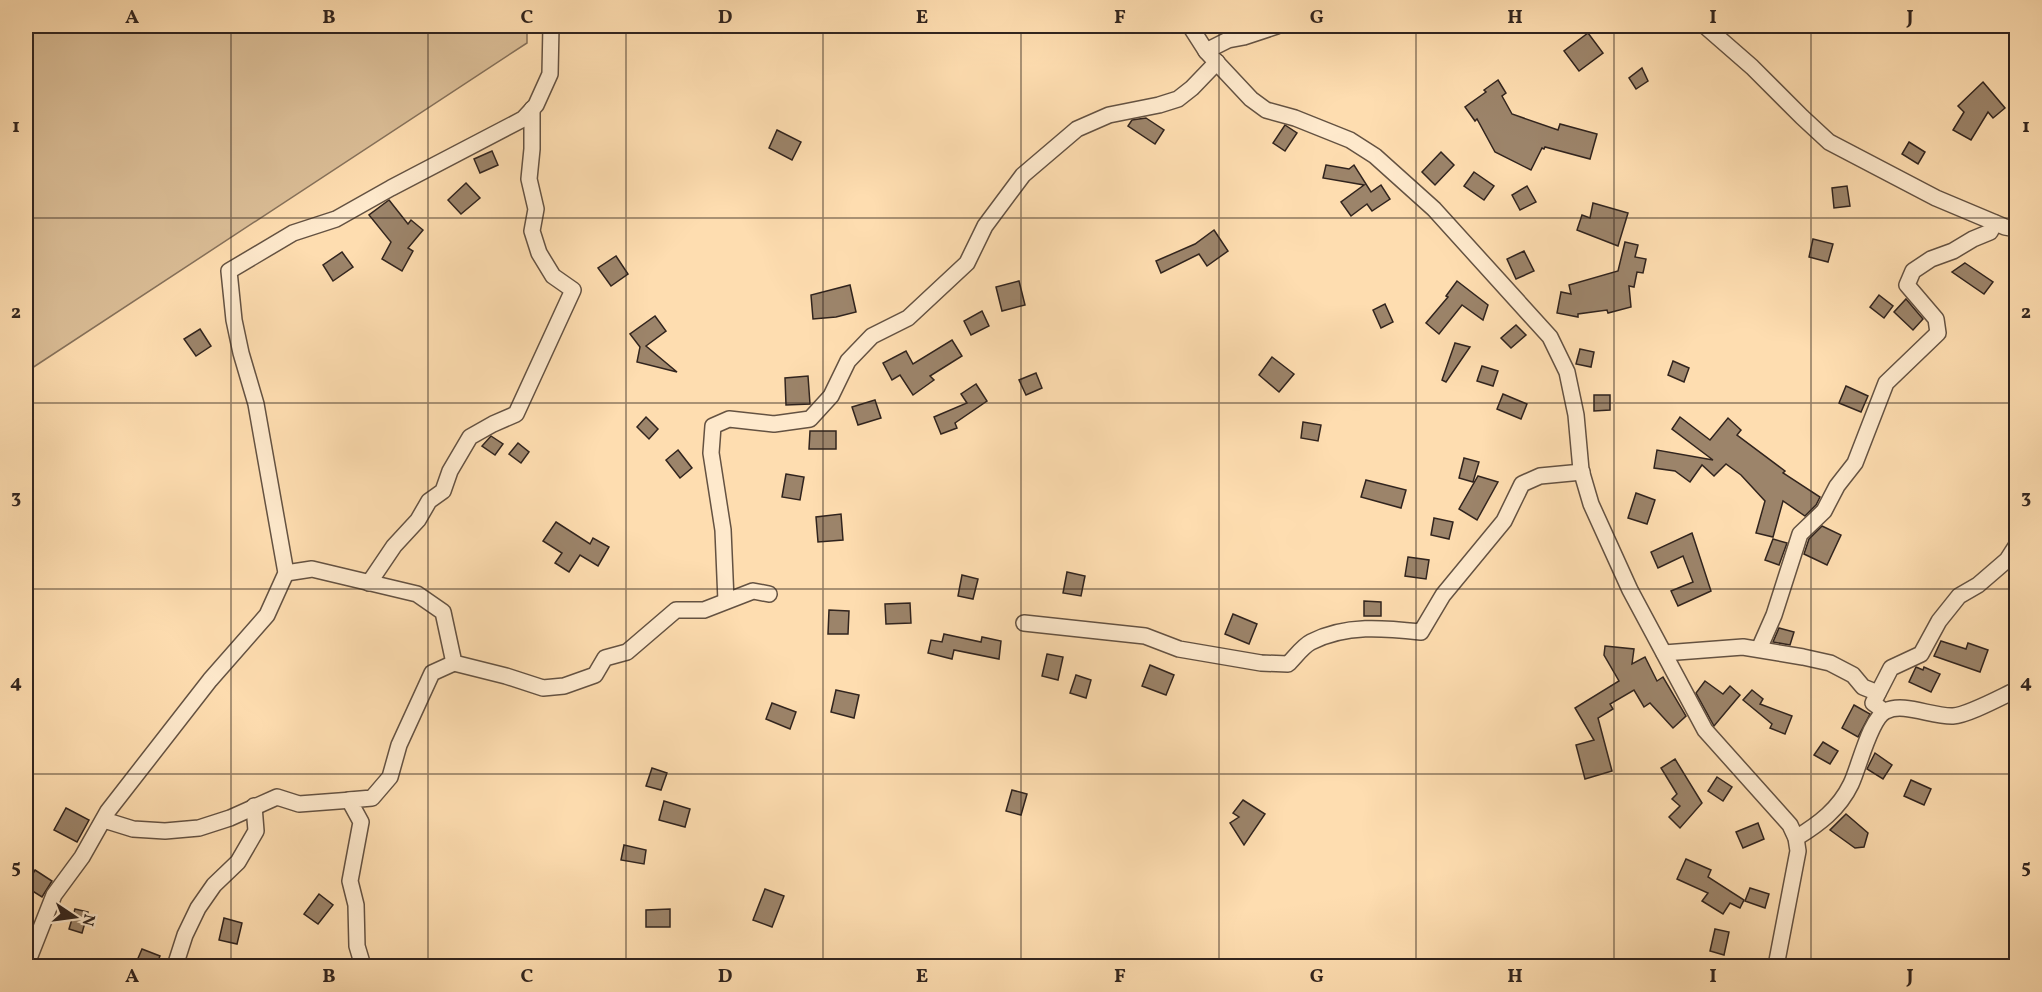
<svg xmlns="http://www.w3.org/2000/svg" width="2042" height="992" viewBox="0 0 2042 992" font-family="Vollkorn,serif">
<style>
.green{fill:#dbbe97;stroke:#86715a;stroke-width:1.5}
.building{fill:#9c846a;stroke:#31241e;stroke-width:1.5}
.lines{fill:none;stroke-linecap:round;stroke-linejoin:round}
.minor-casing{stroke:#645242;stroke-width:18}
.minor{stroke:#fee9cc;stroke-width:15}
.grid{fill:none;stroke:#31241e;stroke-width:1.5;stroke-opacity:0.55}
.neatline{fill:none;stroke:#31241e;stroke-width:2}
.grid-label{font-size:20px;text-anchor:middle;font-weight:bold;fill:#31241e}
</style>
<rect width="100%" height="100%" fill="#feddb0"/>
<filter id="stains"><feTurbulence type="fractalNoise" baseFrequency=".00333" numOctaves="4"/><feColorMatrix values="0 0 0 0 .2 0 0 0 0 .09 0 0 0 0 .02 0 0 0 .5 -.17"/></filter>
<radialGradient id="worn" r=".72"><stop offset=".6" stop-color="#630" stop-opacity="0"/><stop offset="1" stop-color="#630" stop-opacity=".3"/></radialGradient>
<path class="green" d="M26,26H527V43L26,372Z"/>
<g class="building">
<path d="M1588,33L1603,53L1579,71L1564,51Z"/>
<path d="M1642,68L1648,81L1636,89L1629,78Z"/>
<path d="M1498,80L1506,93L1502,96L1512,114L1558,130L1560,124L1597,134L1590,159L1545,147L1544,149L1542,148L1531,170L1495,152L1477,119L1475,121L1465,107L1486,92L1484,90Z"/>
<path d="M1983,82L2005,108L1993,118L1988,112L1971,140L1953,130L1964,112L1958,106Z"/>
<path d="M1146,118L1164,130L1155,144L1128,126L1132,120Z"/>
<path d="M1285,125L1297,133L1285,151L1273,143Z"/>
<path d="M777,130L801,142L792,160L769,148Z"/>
<path d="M1909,142L1925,152L1918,164L1902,154Z"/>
<path d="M492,151L498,165L480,173L474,159Z"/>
<path d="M1441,152L1454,165L1435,185L1422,172Z"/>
<path d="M1326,165L1349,169L1354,165L1371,192L1381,185L1390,199L1372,211L1367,204L1351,216L1341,202L1364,185L1323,178Z"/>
<path d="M1474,172L1494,186L1484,200L1464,186Z"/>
<path d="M466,183L480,198L461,214L448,200Z"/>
<path d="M1527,186L1536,202L1520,210L1512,195Z"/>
<path d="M1847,186L1850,206L1834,208L1832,188Z"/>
<path d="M389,200L408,224L411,220L423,230L408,248L413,251L402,271L382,259L391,242L369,215Z"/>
<path d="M1593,203L1628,213L1618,246L1577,230L1582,215L1590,218Z"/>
<path d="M1214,230L1228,251L1207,266L1199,254L1161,273L1156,261L1195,244Z"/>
<path d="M1813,239L1833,244L1828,262L1809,257Z"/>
<path d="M1625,242L1638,245L1635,257L1646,259L1643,273L1637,272L1634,287L1629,286L1631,307L1608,313L1607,310L1578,314V317L1557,313L1561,292L1571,294L1569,285L1618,271Z"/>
<path d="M1524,251L1534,271L1516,279L1507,259Z"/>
<path d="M342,252L353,267L333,281L323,265Z"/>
<path d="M616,256L628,274L611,286L598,268Z"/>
<path d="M1965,263L1993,282L1984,294L1952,272Z"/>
<path d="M1019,281L1025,305L1002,311L996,287Z"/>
<path d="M1457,281L1488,305L1483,320L1462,305L1439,334L1426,323L1448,297L1446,296Z"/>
<path d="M850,285L856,312L836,317L813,319L811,295Z"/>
<path d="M1879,295L1893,306L1884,318L1870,307Z"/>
<path d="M1906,299L1923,319L1913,330L1894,312Z"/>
<path d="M1385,304L1393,322L1381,328L1373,310Z"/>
<path d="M982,311L989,326L971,335L964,321Z"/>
<path d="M655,316L666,331L646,346L677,372L637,362L640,347L630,334Z"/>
<path d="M1516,325L1526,335L1511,348L1501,338Z"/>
<path d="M200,329L211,346L196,356L184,339Z"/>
<path d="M952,340L962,356L930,376L934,380L913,395L900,375L892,380L883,363L906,351L913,364Z"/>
<path d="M1455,343L1470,347L1446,382L1442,380Z"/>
<path d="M1580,349L1594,352L1591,367L1576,364Z"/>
<path d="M1272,357L1294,374L1279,392L1259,375Z"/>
<path d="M1673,361L1689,368L1684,382L1668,375Z"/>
<path d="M1482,366L1498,371L1493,386L1477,381Z"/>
<path d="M1036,373L1042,388L1026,395L1019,380Z"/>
<path d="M808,376L810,404L786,405L785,378Z"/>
<path d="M976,384L987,401L955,423L957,428L941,434L934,417L967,403L961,394Z"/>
<path d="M1846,386L1868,396L1861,412L1839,403Z"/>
<path d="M1503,394L1527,404L1521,419L1497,409Z"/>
<path d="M1594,395H1610V410L1594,411Z"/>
<path d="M875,400L881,418L858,425L852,407Z"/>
<path d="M646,417L658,429L649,439L637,427Z"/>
<path d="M1680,417L1710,440L1728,418L1741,430L1737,435L1785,471L1783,473L1820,497L1816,505L1805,516L1783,501L1773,537L1756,533L1765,501L1741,475L1726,464L1714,476L1702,465L1690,482L1675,471L1654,468L1657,450L1713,460L1672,429Z"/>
<path d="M1303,422L1321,425L1318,441L1301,438Z"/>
<path d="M810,431H836V449H809Z"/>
<path d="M491,436L503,444L495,455L482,446Z"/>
<path d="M518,443L529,452L521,463L509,454Z"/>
<path d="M678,450L692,468L680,478L666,460Z"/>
<path d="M1464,458L1479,462L1473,482L1459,478Z"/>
<path d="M786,474L804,477L800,500L782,497Z"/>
<path d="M1478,476L1498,482L1477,520L1459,509Z"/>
<path d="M1366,480L1406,490L1401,508L1361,497Z"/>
<path d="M1636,493L1655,500L1647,524L1628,518Z"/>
<path d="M841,514L843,540L818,542L816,517Z"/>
<path d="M1434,518L1453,522L1449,539L1431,535Z"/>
<path d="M556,522L590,544L593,538L609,547L598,566L580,555L569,572L555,563L562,553L543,541Z"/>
<path d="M1822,526L1841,535L1827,565L1804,554L1809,539Z"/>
<path d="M1692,533L1711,591L1678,606L1671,591L1693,582L1683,556L1658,568L1651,552Z"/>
<path d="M1773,539L1787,543L1779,565L1765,560Z"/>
<path d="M1408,557L1429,560L1426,579L1405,576Z"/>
<path d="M1067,572L1085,576L1081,596L1063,593Z"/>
<path d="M962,575L978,579L973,599L958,596Z"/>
<path d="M1364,601L1381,602V616H1364Z"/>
<path d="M910,603L911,623L886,624L885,604Z"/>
<path d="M829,610L849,611L848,634H828Z"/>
<path d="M1233,614L1257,624L1249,644L1225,634Z"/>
<path d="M1779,628L1794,632L1790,645L1773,642Z"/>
<path d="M944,634L981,642L982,637L1001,641L999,659L954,650L952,659L928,653L931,640L942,642Z"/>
<path d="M1941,641L1966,649L1968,643L1988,650L1980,672L1934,656Z"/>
<path d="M1605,646L1634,649L1632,664L1645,657L1657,681L1663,677L1686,716L1673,728L1650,703L1644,707L1634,690L1610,704L1613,709L1598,718L1612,771L1585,779L1576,745L1594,740L1575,708L1619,681L1604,655Z"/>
<path d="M1047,654L1063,657L1058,680L1042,676Z"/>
<path d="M1150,665L1174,675L1166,695L1142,686Z"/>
<path d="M1916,667L1923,670L1924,667L1940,674L1931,692L1909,682Z"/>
<path d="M1076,675L1091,680L1086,698L1070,693Z"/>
<path d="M1705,681L1723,694L1730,686L1740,695L1714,726L1696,693Z"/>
<path d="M836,690L859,695L854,718L831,712Z"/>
<path d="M1752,690L1763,699L1760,704L1792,716L1785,734L1770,728L1772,724L1743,700Z"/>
<path d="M772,703L796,712L790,729L766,719Z"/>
<path d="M1854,705L1870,714L1858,737L1842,728Z"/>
<path d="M1823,742L1838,751L1830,764L1814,755Z"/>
<path d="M1875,753L1892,765L1883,779L1867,769Z"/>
<path d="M1675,759L1702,803L1680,828L1669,817L1680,806L1672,799L1677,794L1661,768Z"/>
<path d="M652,768L667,773L661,790L646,786Z"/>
<path d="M1717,777L1732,787L1723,801L1708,791Z"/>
<path d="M1911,780L1931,789L1924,805L1904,796Z"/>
<path d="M1012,790L1027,794L1021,815L1006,811Z"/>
<path d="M1243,800L1265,814L1244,845L1230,823L1239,817L1233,813Z"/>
<path d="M664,801L690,809L685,827L659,820Z"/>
<path d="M66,808L89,820L77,842L54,830Z"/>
<path d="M1846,814L1868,833L1864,847L1855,848L1830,830Z"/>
<path d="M1758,823L1764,839L1743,848L1736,832Z"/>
<path d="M624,845L646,850L644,864L621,860Z"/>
<path d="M1686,859L1711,870L1708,877L1744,900L1740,908L1730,903L1723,914L1702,901L1708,893L1677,879Z"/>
<path d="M35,870L52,881L42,897L26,887Z"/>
<path d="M1750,888L1769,894L1765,908L1745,901Z"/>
<path d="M765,889L784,896L772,927L753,920Z"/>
<path d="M319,894L333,905L318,924L304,914Z"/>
<path d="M75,909L88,912L82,933L69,929Z"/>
<path d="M670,909V927H646V910Z"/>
<path d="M224,918L242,923L237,944L219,940Z"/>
<path d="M1715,929L1729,932L1724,955L1710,951Z"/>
<path d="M142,949L160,956L156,966H145L136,963Z"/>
</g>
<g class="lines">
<defs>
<g id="minor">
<path d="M1190,26L1206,51L1251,99L1266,110L1295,118L1350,140L1375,156L1434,209L1550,337L1567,372L1576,415L1581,470L1591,504L1630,590L1705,730L1790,825L1796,838L1798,851L1776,966"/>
<path d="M1705,26L1752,67L1802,117L1829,142L1936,198L2005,227L2016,229"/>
<path d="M1206,51L1228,40L1244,37L1277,26"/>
<path d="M286,573L312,569L417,594L443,612L454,663L506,676L543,688L564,686L595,675L605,658L627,652L676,610H704L753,591L769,594"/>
<path d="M369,583L394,546L418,520L429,501L443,491L450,471L470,437L493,424L516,414L573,290L553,276L539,253L532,231L536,209L529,179L532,149V109"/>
<path d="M726,601L723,530L711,453L713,426L729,419L774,424L810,419L831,396L848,361L872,336L908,318L967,263L985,226L1023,175L1077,129L1109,115L1159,105L1178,99L1192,88L1217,62"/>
<path d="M1024,623L1145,636L1179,649L1261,663L1288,664C1295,657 1303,646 1311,642C1346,624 1384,628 1421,632L1443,595L1504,521L1522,484L1540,476L1582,472"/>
<path d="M1759,649L1774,615L1800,534L1824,511L1837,486L1855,463L1886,383L1938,333L1936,319L1907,285L1913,271L1931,259L1953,251L1973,239L1990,232L1995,223"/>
<path d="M1664,653L1743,647L1803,657L1830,663L1853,675L1863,687L1878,693"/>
<path d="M1884,711L1873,703L1891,668L1921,654L1939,621L1959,596L1978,585L2007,560L2016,546"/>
<path d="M104,820L133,829L165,831L199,828L230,818L277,797L299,804L352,800"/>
<path d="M1796,838C1819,824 1839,809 1851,784C1859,768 1870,718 1886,711C1903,702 1933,717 1953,716C1968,715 2001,697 2016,690"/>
<path d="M26,966L54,895L82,857L108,811L210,680L267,615L286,573L256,404L241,353L234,320L229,271L293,233L336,219L391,188L523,119L536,105L550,74L551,26"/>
<path d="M175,966L185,935L198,908L214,885L238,862L256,831L254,806"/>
<path d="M363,966L357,946L356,905L350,881L361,822L349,800L372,798L390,777L399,745L432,673L454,663"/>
</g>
</defs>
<use href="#minor" class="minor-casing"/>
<use href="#minor" class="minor"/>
</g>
<path class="grid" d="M231,26V966M428,26V966M626,26V966M823,26V966M1021,26V966M1219,26V966M1416,26V966M1614,26V966M1811,26V966M26,218H2016M26,403H2016M26,589H2016M26,774H2016"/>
<rect width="2042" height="992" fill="none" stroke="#feddb0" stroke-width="66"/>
<g transform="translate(75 917) rotate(103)" stroke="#fee9cc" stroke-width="4.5" paint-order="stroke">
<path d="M0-4.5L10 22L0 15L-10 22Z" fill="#31241e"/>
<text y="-9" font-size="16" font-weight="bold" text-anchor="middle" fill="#31241e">N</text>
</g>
<rect x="33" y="33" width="1976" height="926" class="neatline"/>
<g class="grid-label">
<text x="132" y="23">A</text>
<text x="329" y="23">B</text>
<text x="527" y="23">C</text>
<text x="725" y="23">D</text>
<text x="922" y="23">E</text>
<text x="1120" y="23">F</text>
<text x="1317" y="23">G</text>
<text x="1515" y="23">H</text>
<text x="1713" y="23">I</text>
<text x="1910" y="23">J</text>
<text x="16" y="132">1</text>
<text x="2026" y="132">1</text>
<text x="16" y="318">2</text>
<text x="2026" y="318">2</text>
<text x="16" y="503">3</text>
<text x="2026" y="503">3</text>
<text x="16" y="688">4</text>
<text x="2026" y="688">4</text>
<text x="16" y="873">5</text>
<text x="2026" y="873">5</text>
<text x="132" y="982">A</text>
<text x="329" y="982">B</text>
<text x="527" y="982">C</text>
<text x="725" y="982">D</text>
<text x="922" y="982">E</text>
<text x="1120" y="982">F</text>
<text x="1317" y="982">G</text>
<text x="1515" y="982">H</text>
<text x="1713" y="982">I</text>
<text x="1910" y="982">J</text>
</g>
<rect width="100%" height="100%" filter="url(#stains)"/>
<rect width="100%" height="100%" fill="url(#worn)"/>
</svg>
